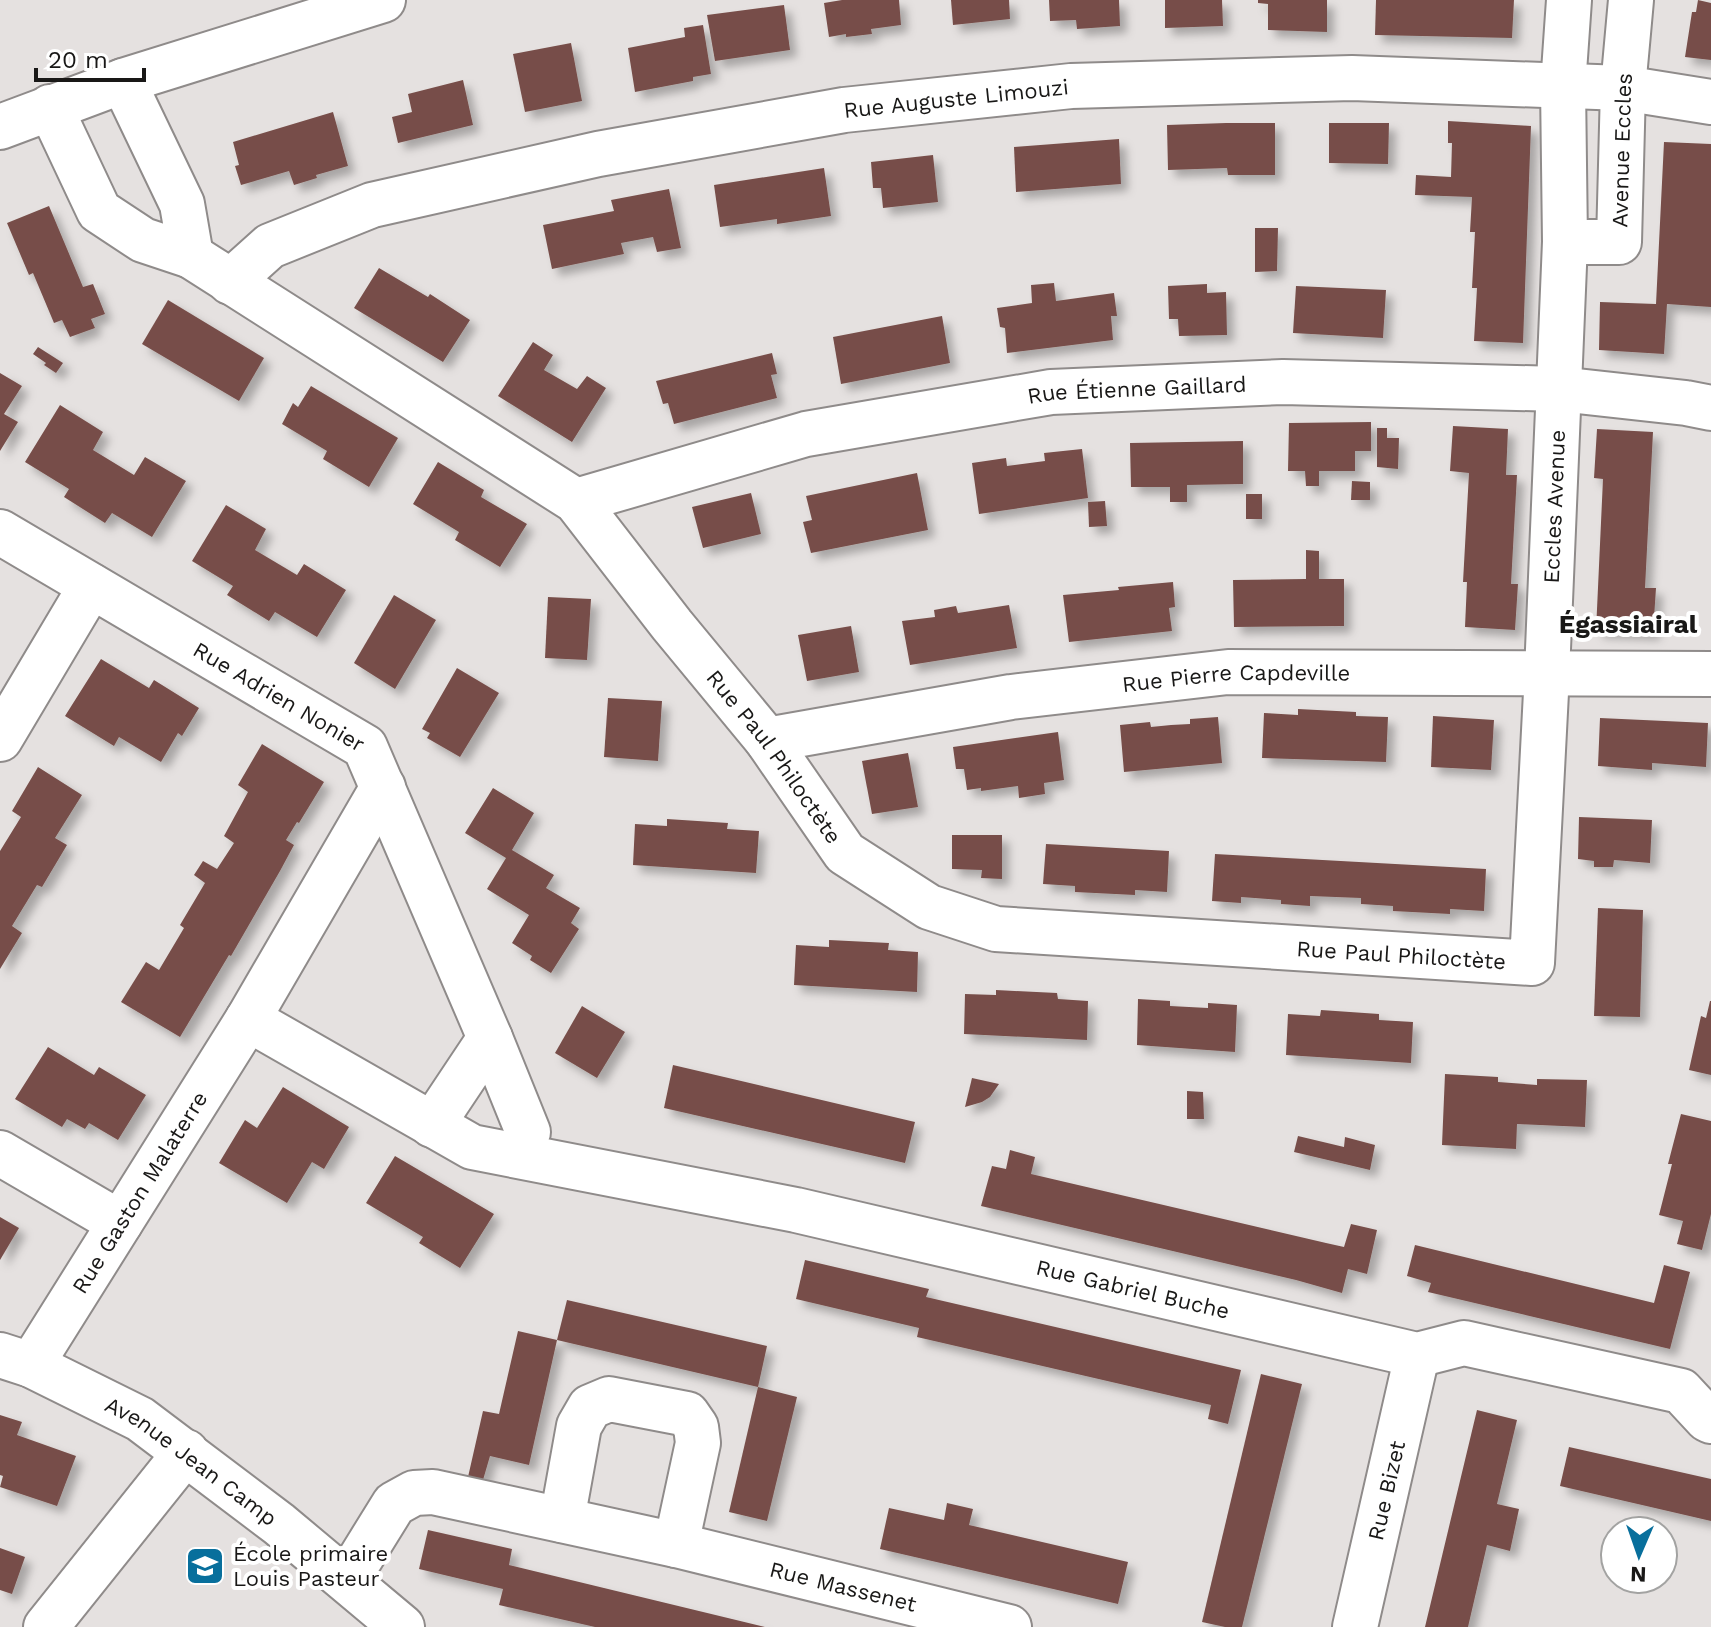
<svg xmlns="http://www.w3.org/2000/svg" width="1711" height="1627" viewBox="0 0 1711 1627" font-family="'Work Sans',sans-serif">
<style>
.building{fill:#774e49;filter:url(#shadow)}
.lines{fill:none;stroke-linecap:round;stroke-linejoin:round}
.minor-casing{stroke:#8f8b8a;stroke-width:48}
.minor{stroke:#fff;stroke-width:44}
.labels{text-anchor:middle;stroke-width:8;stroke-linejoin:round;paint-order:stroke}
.street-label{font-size:22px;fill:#191817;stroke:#fff}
.poi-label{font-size:22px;fill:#191817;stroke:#fff;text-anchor:start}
.quarter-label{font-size:26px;font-weight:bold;fill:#191817;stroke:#fff}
</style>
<defs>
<filter id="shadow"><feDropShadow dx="7" dy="7" stdDeviation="4" flood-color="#0004"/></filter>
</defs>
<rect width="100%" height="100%" fill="#e5e1e0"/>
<g class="building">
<path d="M842,0H899L901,25L871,29L872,34L846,37V34L829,37L824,3Z"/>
<path d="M951,0H1009L1010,19L953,25Z"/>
<path d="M1049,0H1119L1120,26L1077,29L1076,20L1050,21Z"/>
<path d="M1165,0H1222L1223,26L1165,28Z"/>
<path d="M1258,0H1327V32L1268,30V4L1258,3Z"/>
<path d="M1376,0H1514L1512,38L1375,35Z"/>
<path d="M1698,0L1711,3V60L1685,57L1692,12H1696Z"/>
<path d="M784,5L790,50L715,61L707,15Z"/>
<path d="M703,25L711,74L693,77V81L635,92L628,48L685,37L684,28Z"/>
<path d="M571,43L582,101L525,112L513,54Z"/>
<path d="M463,80L473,125L398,143L392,117L412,112L408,94Z"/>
<path d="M333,112L348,166L316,175L317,178L294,185L289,171L241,185L235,166L239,165L233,142Z"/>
<path d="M1448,121L1531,126L1523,343L1474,341L1477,288H1472L1475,232H1470L1472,197L1415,195L1416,175L1451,177L1452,143H1448Z"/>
<path d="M1226,123H1275V175H1228L1227,168L1168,170L1167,125Z"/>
<path d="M1329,123H1389L1388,164L1329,163Z"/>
<path d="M1119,139L1121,184L1016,192L1014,147Z"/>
<path d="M1664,142L1711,144V307L1667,304L1664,354L1599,350L1600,302L1656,304Z"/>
<path d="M933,155L938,202L883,208L881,188H873L871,162Z"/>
<path d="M824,168L831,216L777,224V219L720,227L714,185Z"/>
<path d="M669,189L681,248L657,252L653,237L621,243L624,254L552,269L543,225L614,211L611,200Z"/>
<path d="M49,206L83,287L93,284L105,314L91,319L95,328L70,337L62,320L54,323L33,273L29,275L7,223Z"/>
<path d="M1255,228H1278L1277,271L1255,272Z"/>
<path d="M379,268L428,297L430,294L470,320L443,362L354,308Z"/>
<path d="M1054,283L1056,301L1114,293L1117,316H1111L1113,340L1007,353L1005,328L1000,327L997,308L1032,303L1031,285Z"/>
<path d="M1207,284V293L1226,292L1227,335L1179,336L1178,319H1169L1168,286Z"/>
<path d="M1296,286L1386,290L1383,338L1293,333Z"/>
<path d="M168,300L264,358L239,401L142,344Z"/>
<path d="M942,316L950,363L841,384L833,337Z"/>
<path d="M533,342L553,355L544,370L577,389L587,376L606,388L572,442L498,396Z"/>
<path d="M38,347L63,363L56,373L44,365L46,363L33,354Z"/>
<path d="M772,353L777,374L771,375L777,398L674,424L668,403L663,404L656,381Z"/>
<path d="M0,373L22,386L4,414L18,422L0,451Z"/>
<path d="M311,386L398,438L369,487L323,459L327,451L282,424L293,403L298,407Z"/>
<path d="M60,405L103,432L93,450L134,475L145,457L186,481L152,537L112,513L105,523L64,497L69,489L25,462Z"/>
<path d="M1371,422V451H1355V471H1319V486H1306L1305,471H1288L1289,423Z"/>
<path d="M1453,426L1508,429L1506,475H1517L1511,584H1518L1515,630L1465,627L1467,582H1463L1469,473L1450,471Z"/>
<path d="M1377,428H1387V438H1399L1398,469L1377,467Z"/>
<path d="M1597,429L1653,432L1645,588H1656L1653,633L1596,631L1603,479L1594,478Z"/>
<path d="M1243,441V484L1187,485V502H1170V487H1131L1130,443Z"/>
<path d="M1082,449L1088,498L979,514L972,463L1006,458L1007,466L1045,461L1044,453Z"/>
<path d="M438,462L484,490L481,497L527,524L500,567L455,540L459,532L413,504Z"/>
<path d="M917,473L928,530L811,553L803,522L812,520L806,496Z"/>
<path d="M1352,481L1370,482V500H1351Z"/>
<path d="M751,493L761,534L703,548L692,507Z"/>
<rect x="1246" y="494" width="16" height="25"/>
<path d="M1105,501L1107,526L1089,527L1088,502Z"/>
<path d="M226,505L266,529L255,550L297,575L304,564L346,590L317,637L275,612L269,621L227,595L233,586L192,561Z"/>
<path d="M1306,550L1319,551V579H1344V626L1234,627L1233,580L1306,579Z"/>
<path d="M1173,582L1175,607L1169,608L1172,631L1069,642L1063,595L1119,590L1118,587Z"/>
<path d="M394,595L436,620L395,689L354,663Z"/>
<path d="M548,597L591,599L587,660L545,658Z"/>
<path d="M1009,605L1017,648L910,665L902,621L935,617L934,610L956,606L958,613Z"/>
<path d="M851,626L859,672L807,681L798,635Z"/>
<path d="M101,659L149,688L154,680L199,708L182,736L178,733L161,762L119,737L114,746L65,716Z"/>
<path d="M457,668L499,693L460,757L427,738L430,733L422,729Z"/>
<path d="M608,698L662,701L658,761L604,757Z"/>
<path d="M1298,709L1356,712V716L1388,717L1386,762L1262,758L1264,713L1298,715Z"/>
<path d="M1433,716L1494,720L1491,770L1431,767Z"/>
<path d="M1218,717L1222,763L1124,772L1120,725L1150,722L1151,727L1171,725L1190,724V719Z"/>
<path d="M1600,718L1708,723L1706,767L1652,763V770L1598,766Z"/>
<path d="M1058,732L1064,780L1044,783L1045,794L1019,798L1018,786L981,791V788L967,790L964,769H956L953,747Z"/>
<path d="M262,744L324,782L299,823L297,822L286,840L294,845L280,871L231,956L229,955L180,1037L121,1002L146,962L159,970L184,928L180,925L205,883L194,875L203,861L217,869L234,843L224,836L248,792L238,785Z"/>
<path d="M908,753L918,807L872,814L862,761Z"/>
<path d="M38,767L82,795L55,838L67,845L42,887L37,885L12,926L22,933L0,969V851L21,817L12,811Z"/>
<path d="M493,788L534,813L512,850L554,875L546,888L580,908L571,923L579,929L551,973L530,960L532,956L512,943L529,915L487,889L506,858L465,833Z"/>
<path d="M1579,817L1652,820L1650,863L1614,860L1613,867H1594V861L1578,859Z"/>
<path d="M667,819L728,823L727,829L759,831L756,873L633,865L635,824L667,826Z"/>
<path d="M952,835H1002V879L981,878L982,870L952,869Z"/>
<path d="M1046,844L1169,851L1167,892L1135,890V895L1075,892V886L1043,884Z"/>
<path d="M1215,854L1486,869L1484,911L1450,909V914L1393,911V906L1361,904V898L1310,896V906L1281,904V900L1241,897V903L1212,901Z"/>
<path d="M1598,908L1643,910L1640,1017L1594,1016Z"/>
<path d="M829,940L889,943L888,950L918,952L917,992L794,985L796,945L829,947Z"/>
<path d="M996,990L1057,993L1058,999L1088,1001L1087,1040L964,1034L965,994L996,995Z"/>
<path d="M1138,999L1170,1001V1006L1208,1008V1003L1237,1005L1235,1052L1137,1045Z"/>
<path d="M1710,1001H1711V1075L1689,1070L1701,1016L1706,1018Z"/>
<path d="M582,1006L625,1032L597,1078L555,1053Z"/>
<path d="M1321,1010L1379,1014V1020L1413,1022L1411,1063L1286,1055L1288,1014L1320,1016Z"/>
<path d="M48,1047L94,1075L99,1067L146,1095L118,1140L89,1123L85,1129L67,1119L62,1127L15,1099Z"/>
<path d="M673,1065L915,1122L905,1163L664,1108Z"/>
<path d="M1445,1074L1498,1077V1082L1537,1085V1079L1587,1080L1585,1127L1517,1124L1516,1149L1442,1145Z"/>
<path d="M972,1078L999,1084L990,1097L982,1102L965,1107Z"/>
<path d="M283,1087L349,1127L324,1169L312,1162L287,1203L219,1163L245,1120L257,1128Z"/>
<path d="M1187,1091L1203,1092L1204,1119H1187Z"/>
<path d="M1681,1114L1711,1121V1214L1702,1250L1677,1244L1683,1221L1659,1215L1672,1164H1668Z"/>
<path d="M1298,1136L1344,1147L1345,1137L1375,1145L1370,1170L1294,1152Z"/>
<path d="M1010,1150L1035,1157L1031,1174L1326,1243L1344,1247L1351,1224L1377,1230L1367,1274L1348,1269L1342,1293L1296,1280L981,1206L992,1166L1006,1169Z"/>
<path d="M395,1156L494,1214L460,1268L419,1243L423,1237L366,1203Z"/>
<path d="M0,1217L19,1228L0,1260Z"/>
<path d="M1415,1245L1654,1303L1664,1265L1690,1272L1670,1349L1428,1292L1431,1283L1407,1276Z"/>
<path d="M805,1260L929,1289L926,1297L1241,1370L1228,1424L1208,1419L1211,1405L917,1337L919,1328L796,1299Z"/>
<path d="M567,1300L767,1346L758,1387L557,1340Z"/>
<path d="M518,1331L557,1340L529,1465L490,1456L483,1480L468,1477L483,1411L499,1414Z"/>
<path d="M1261,1374L1302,1384L1242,1627H1225L1202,1622Z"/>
<path d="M758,1387L797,1397L767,1521L729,1512Z"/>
<path d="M1477,1410L1517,1420L1497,1504L1519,1509L1510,1551L1487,1545L1468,1627H1425Z"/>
<path d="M0,1415L22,1422L17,1435L76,1456L57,1506L0,1487L3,1476L0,1475Z"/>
<path d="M1569,1447L1711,1479V1521L1560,1486Z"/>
<path d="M947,1503L973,1509L969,1525L1128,1562L1118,1604L880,1549L889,1508L944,1520Z"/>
<path d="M428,1530L512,1549L509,1565L765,1627H595L499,1605L503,1589L419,1569Z"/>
<path d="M0,1548L25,1557L12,1594L0,1590Z"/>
</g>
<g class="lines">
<defs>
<g id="minor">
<path id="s1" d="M1569,0L1563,86L1565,242H1619L1623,88L1631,0"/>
<path d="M50,107L99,211L143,240L191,256L182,204L123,81"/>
<path d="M0,127L123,81L383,0"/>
<path id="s2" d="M191,256L576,501L672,625L767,740L845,853L929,907L996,929L1532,963L1547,673L1565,242"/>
<path id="s3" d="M230,282L270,246L372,205L598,154L844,110L1071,86L1352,78L1623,88L1711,102"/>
<path id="s4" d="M576,501L806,434L1051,392L1283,382L1559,389L1686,403L1711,408"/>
<path id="s5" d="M0,532L365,747L490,1038L528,1132"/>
<path d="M0,739L91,586"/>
<path id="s6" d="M767,740L1011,697L1228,672L1711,674"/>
<path id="s7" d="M248,1019L472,1147L796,1210L1417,1355L1464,1343L1681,1391L1707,1419L1711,1421"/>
<path d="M432,1125L490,1038"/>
<path d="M0,1153L120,1223"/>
<path id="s8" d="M0,1355L31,1365L140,1419L279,1524L402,1627"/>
<path id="s9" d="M31,1365L248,1019L383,787"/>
<path d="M562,1520L579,1426L590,1407L609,1399L687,1414L696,1427L698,1443L676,1545"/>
<path id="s10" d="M347,1580L394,1504L414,1493L433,1492L676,1545L1009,1627"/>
<path d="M46,1627L186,1452"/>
<path id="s11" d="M1355,1627L1417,1355"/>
</g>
</defs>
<use href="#minor" class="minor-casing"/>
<use href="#minor" class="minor"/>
</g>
<defs>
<symbol id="school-square" viewBox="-11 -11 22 22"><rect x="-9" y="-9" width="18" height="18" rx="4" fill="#086f9c" stroke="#fff"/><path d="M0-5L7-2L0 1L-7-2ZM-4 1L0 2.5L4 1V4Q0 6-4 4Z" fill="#fff"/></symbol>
</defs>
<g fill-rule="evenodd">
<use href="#school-square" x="183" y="1544" width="44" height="44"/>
</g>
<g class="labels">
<g class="street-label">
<text dy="8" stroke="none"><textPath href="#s3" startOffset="758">Rue Auguste Limouzi</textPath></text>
<text dy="8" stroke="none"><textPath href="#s1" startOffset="388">Avenue Eccles</textPath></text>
<text dy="8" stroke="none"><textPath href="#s4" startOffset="574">Rue Étienne Gaillard</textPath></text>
<text dy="8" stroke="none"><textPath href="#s2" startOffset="2064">Eccles Avenue</textPath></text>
<text dy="8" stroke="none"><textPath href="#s6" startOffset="474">Rue Pierre Capdeville</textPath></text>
<text dy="8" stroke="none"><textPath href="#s5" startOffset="324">Rue Adrien Nonier</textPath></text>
<text dy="8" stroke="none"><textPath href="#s2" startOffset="780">Rue Paul Philoctète</textPath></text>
<text dy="8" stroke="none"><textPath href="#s2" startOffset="1476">Rue Paul Philoctète</textPath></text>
<text dy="8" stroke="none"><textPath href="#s9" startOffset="204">Rue Gaston Malaterre</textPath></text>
<text dy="8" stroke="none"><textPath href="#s7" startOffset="934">Rue Gabriel Buche</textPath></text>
<text dy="8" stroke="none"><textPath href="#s8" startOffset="220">Avenue Jean Camp</textPath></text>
<text dy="8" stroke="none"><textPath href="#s11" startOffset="140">Rue Bizet</textPath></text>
<text dy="8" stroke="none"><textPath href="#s10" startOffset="552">Rue Massenet</textPath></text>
</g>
<g class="poi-label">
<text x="233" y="1561">École primaire<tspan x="233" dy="25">Louis Pasteur</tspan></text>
</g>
<g class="quarter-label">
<text x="1628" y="633">Égassiairal</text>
</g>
</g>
<g transform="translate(1639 1555) rotate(182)"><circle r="38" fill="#ffffff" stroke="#a3a3a2" stroke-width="2"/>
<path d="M0-6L14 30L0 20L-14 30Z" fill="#086f9c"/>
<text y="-12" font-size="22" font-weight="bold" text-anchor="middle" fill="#191817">N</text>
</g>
<path d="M36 68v12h108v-12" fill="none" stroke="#191817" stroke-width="4"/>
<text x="48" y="68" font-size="24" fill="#191817" stroke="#ffffff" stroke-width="6" paint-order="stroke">20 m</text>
</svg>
